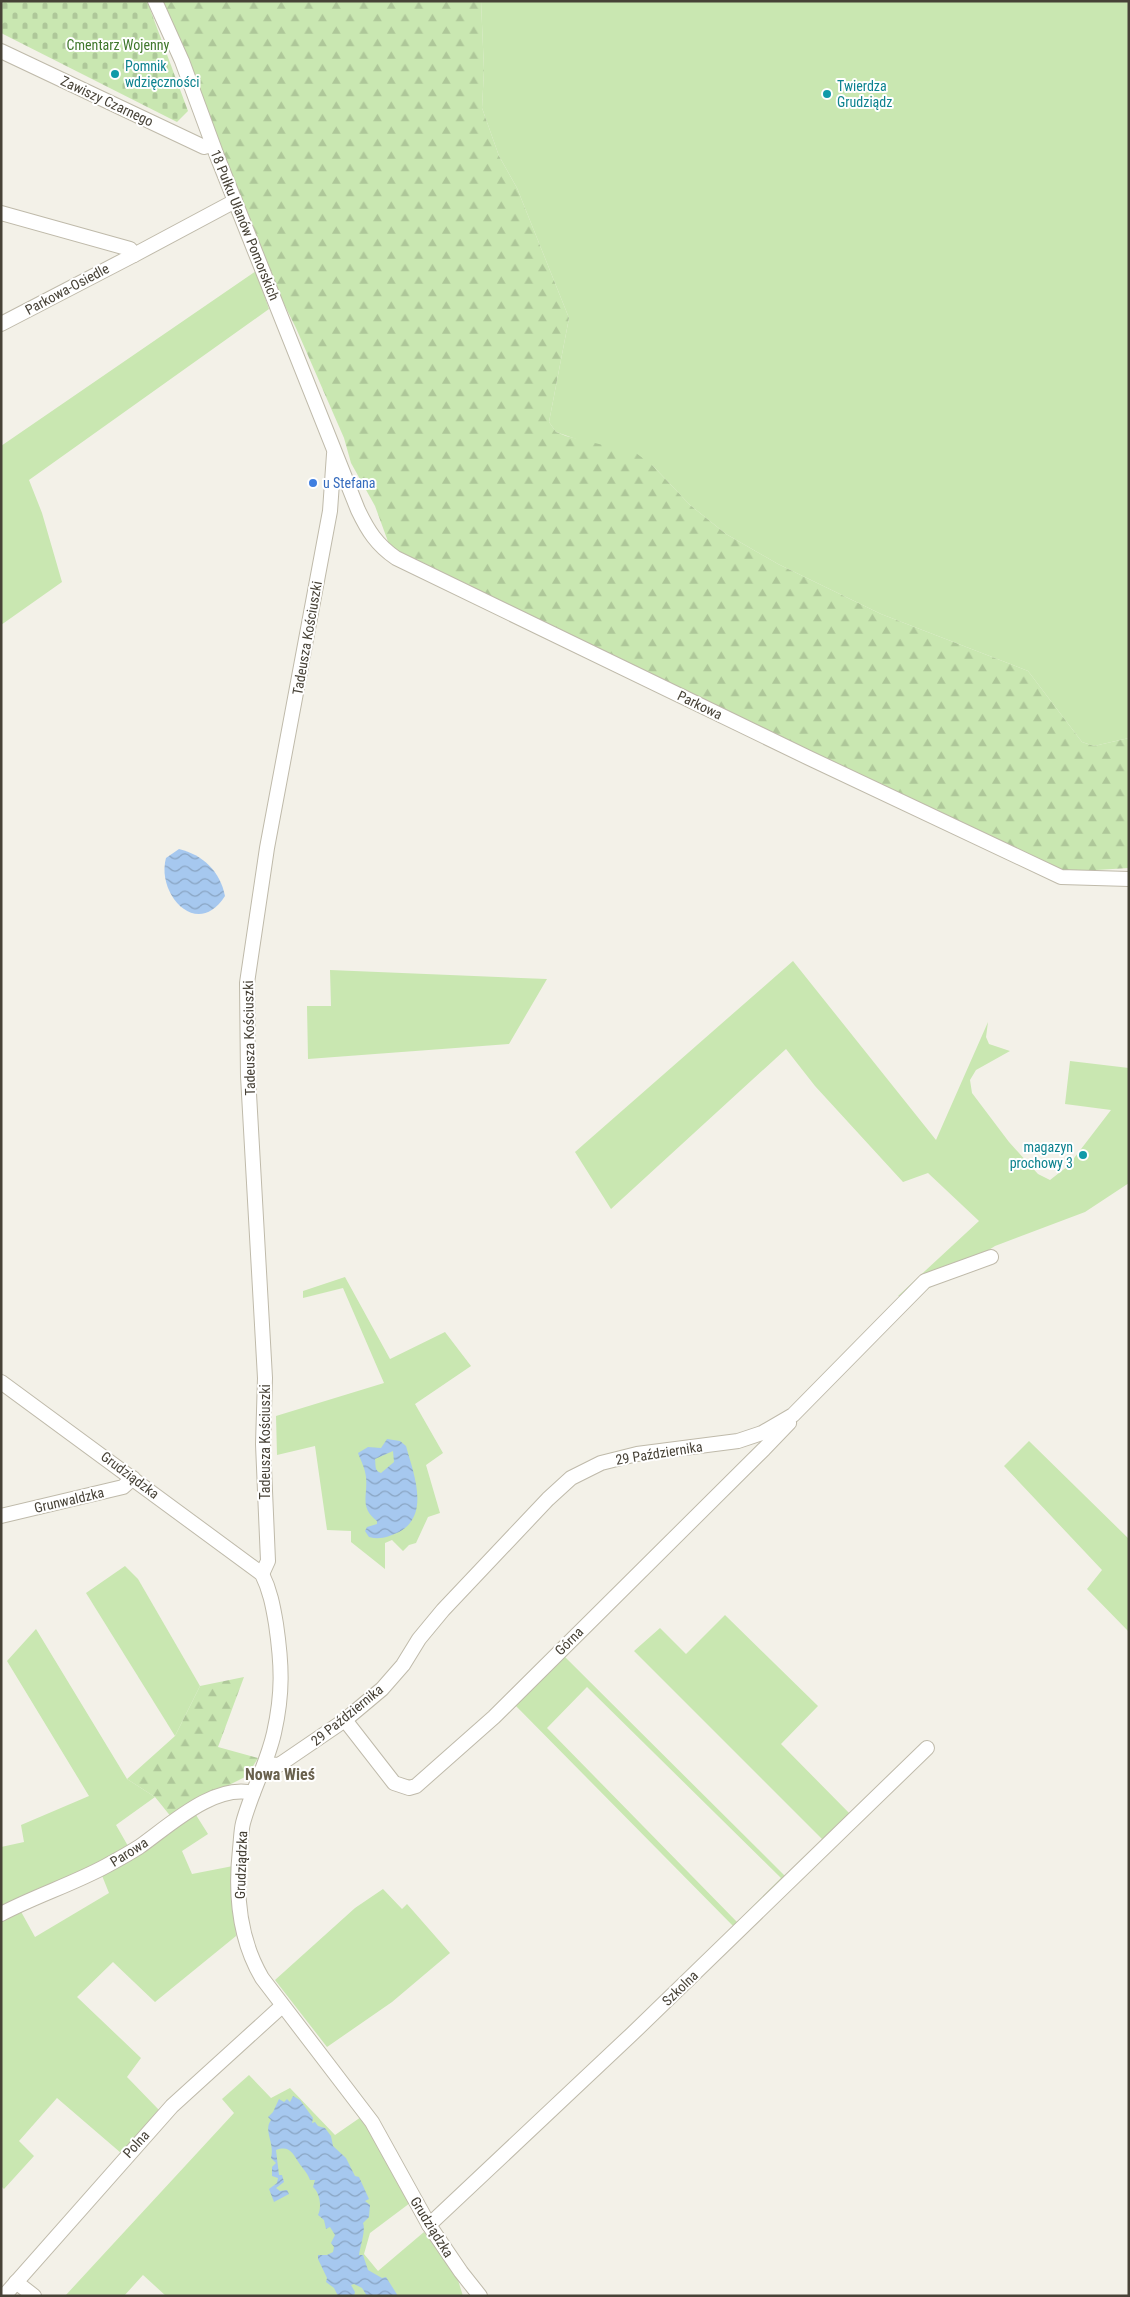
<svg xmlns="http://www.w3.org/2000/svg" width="1130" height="2297" viewBox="0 0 1130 2297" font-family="'Roboto Condensed',sans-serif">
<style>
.grass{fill:#c9e7b1;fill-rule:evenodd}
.forest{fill:url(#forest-firs)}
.cemetery{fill:url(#cemetery-stones)}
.water{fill:url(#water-waves);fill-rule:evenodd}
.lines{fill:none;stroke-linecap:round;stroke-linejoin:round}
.minor-casing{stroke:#bfbaaa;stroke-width:16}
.minor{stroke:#fff;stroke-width:14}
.culture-dot{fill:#0f9aa8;stroke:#fff;stroke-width:2}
.shop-dot{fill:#3f7fe0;stroke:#fff;stroke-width:2}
.labels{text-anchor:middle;stroke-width:4;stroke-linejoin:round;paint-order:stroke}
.park-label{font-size:14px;fill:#3f772b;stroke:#fff}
.culture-label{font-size:14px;fill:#0d838f;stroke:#fff;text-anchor:start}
.street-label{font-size:14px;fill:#474237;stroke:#fff}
.shop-label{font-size:14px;fill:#366cbe;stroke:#fff;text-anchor:start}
.quarter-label{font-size:16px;font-weight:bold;fill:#69614e;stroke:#fff}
</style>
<defs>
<pattern id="forest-firs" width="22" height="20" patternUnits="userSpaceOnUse" patternTransform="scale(1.25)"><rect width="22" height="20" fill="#c9e7b1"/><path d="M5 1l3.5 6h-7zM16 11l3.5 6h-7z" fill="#aec799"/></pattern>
<pattern id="cemetery-stones" width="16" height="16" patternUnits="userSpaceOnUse" patternTransform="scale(1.25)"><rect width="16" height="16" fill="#c9e7b1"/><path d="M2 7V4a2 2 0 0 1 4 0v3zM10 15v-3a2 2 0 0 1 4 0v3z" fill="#aec799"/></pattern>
<pattern id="water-waves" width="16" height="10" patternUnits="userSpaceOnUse" patternTransform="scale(1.25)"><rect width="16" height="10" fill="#a6c8ef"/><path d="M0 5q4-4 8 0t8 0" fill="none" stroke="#89a4c2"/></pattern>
</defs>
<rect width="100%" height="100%" fill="#f3f1e8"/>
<g class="grass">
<path d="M481,1H1129V738L1094,746L1082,742L1028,671L881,614L778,564L726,534L690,505L653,466L556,432L549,422L569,318L517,188L499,156L482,108L484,70Z"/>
<path d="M256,271L269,309L29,480L42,513L62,582L1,625V446Z"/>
<path d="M793,961L936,1140L988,1022L986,1037L989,1044L1010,1051L976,1070L970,1080L972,1093L1009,1142L1038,1174L1050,1180L1068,1166L1111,1110L1065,1104L1070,1061L1129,1068V1183L1085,1212L995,1246L912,1299L898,1296L979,1221L928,1173L903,1182L815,1086L786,1049L611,1209L575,1152Z"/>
<path d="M330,970L547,979L509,1044L308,1059L307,1006H331Z"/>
<path d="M345,1277L390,1359L445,1332L471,1366L415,1404L443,1453L426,1465L440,1513L428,1517L416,1543L409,1545L403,1551L392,1540L385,1543V1569L351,1542V1531L327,1530L315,1446L277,1455L276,1416L384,1383L343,1288L303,1298V1291Z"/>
<path d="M1029,1441L1129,1539V1632L1087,1589L1102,1570L1004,1466Z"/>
<path d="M125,1566L138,1579L200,1686L175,1736L86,1593Z"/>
<path d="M725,1615L818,1706L781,1744L854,1818L827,1844L634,1651L660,1628L686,1654Z"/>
<path d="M36,1629L127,1779L155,1797L116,1825L132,1853L196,1815L208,1834L182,1851L192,1874L233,1866L236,1936L155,2002L113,1962L77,1997L141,2058L127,2077L159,2110L121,2153L57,2098L19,2141L34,2156L4,2189L1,2186V1847L24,1842L21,1825L89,1796L7,1661ZM101,1873L109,1893L35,1937L19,1908Z"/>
<path d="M562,1654L789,1880L737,1930L513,1703ZM587,1687L781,1878L737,1922L547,1728Z"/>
<path d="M383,1889L402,1909L407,1904L450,1953L392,2002L327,2047L275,1980L355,1908Z"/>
<path d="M249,2075L271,2098L290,2088L335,2135L361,2117L410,2203L370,2233L364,2254L378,2271L424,2232L457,2277L463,2296H166L143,2275L124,2296H65L234,2113L222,2099Z"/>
</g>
<g class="forest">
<path d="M158,1H481L484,70L482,108L499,156L517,188L569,318L549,422L556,432L566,436L636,453L653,466L690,505L726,534L778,564L881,614L1028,671L1082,742L1094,746L1129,738V868L1064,872L403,558L390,547L375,506L351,463L344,438L296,328L265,266Z"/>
<path d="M244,1677L218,1747L258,1758L247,1776L201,1799L172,1818L155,1797L127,1779L175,1736L200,1686Z"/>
</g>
<path class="cemetery" d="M1,1H147L188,111L177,122L1,33Z"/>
<g class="water">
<path d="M179,849C203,855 220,871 225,896C197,940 156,894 166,858Z"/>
<path d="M387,1439L400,1441L406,1446C413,1472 431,1515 399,1532C388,1537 380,1540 369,1537L365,1531L367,1527L377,1524V1521C359,1507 368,1496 366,1477C365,1468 361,1461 358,1453L368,1447L381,1448ZM393,1451L394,1462L381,1473C374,1471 376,1465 375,1459Z"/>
<path d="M293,2096L300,2100L313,2118L312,2123L315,2122L318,2126L325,2128L331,2136L333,2146L346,2158L355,2176L359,2177L369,2199L365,2201L370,2205L369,2217L363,2223C366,2230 360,2247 359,2255H363L368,2270L382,2278L386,2277L398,2296H367L362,2288L354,2284L351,2285L355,2292L354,2296H338L334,2288L326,2282L327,2278L318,2259V2255H327L333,2252L334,2247L331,2243L335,2235L330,2227L326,2229L324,2220L318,2215C322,2207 320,2193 313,2187L315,2180H310C307,2172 303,2169 299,2163C293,2154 290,2145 276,2150L279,2175H282L284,2182L276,2188L280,2191L287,2190L289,2194L274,2202L269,2189L277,2183L278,2178L272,2176V2167L276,2163L271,2158C275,2143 263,2131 271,2120L268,2117L273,2112L279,2099L284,2102L287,2099L290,2102Z"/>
</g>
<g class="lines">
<defs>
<g id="minor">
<path d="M155,1L182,61L217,156L358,510C368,531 377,545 396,558L809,758L1061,877L1129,879"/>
<path d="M1,51L204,147L212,145"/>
<path d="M1,213L130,249L134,255L235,201"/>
<path d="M1,324L134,255"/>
<path d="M1,1382L262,1574C270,1590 273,1606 276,1624C282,1665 283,1693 274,1733C267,1764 251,1793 243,1823C241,1831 241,1841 240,1849C235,1894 239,1939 262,1978L372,2122L429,2225L461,2272L480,2296"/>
<path d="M1,1516L123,1487L133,1478"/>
<path d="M262,1574L268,1561L263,1444L265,1378L248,1076L247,983L267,848L330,511L334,454"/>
<path d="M345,1720L394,1783L409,1788L416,1786L494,1717L764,1449L789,1423L788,1421"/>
<path d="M265,1764L279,1765L345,1720L382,1689L403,1665L419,1639L443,1610L548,1499L571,1478L601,1463L637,1454L738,1441L762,1433L793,1415L925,1281L991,1257"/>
<path d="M1,1914C35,1896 73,1884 106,1866C117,1860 128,1854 139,1847C169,1826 214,1783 253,1793"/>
<path d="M429,2225L632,2034L927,1748"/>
<path d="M16,2282L34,2296"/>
<path d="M4,2296L172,2106L282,2006"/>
</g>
</defs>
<use href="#minor" class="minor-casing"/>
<use href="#minor" class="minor"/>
</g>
<g class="culture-dot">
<circle cx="115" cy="74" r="5"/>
<circle cx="827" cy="94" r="5"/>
<circle cx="1083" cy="1155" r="5"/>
</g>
<circle class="shop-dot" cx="313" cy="483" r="5"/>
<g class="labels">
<g class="park-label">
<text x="118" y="50">Cmentarz Wojenny</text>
</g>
<g class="culture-label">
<text x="125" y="71">Pomnik<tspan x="125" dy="16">wdzięczności</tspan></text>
<text x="837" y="91">Twierdza<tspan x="837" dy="16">Grudziądz</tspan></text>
<text x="1073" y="1152" text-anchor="end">magazyn<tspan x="1073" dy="16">prochowy 3</tspan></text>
</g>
<g class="street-label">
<text transform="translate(107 101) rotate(25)" y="5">Zawiszy Czarnego</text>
<text transform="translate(245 225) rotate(68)" y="5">18 Pułku Ułanów Pomorskich</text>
<text transform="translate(67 289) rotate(-28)" y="5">Parkowa-Osiedle</text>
<text transform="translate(307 638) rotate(-80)" y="5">Tadeusza Kościuszki</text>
<text transform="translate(700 705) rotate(26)" y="5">Parkowa</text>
<text transform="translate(249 1038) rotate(-91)" y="5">Tadeusza Kościuszki</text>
<text transform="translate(265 1442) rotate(-90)" y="5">Tadeusza Kościuszki</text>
<text transform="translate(659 1453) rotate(-9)" y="5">29 Października</text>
<text transform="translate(130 1475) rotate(37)" y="5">Grudziądzka</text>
<text transform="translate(69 1500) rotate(-13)" y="5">Grunwaldzka</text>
<text transform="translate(569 1641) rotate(-45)" y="5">Górna</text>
<text transform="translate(347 1715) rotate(-39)" y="5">29 Października</text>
<text transform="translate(129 1852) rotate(-32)" y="5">Parowa</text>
<text transform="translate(241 1865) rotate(-88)" y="5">Grudziądzka</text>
<text transform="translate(680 1988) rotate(-44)" y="5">Szkolna</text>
<text transform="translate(136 2144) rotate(-48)" y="5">Polna</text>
<text transform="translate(432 2227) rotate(58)" y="5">Grudziądzka</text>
</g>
<g class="shop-label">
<text x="323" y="488">u Stefana</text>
</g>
<g class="quarter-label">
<text x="280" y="1780">Nowa Wieś</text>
</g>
</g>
<rect width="1130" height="2297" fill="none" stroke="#474237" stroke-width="5"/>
</svg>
